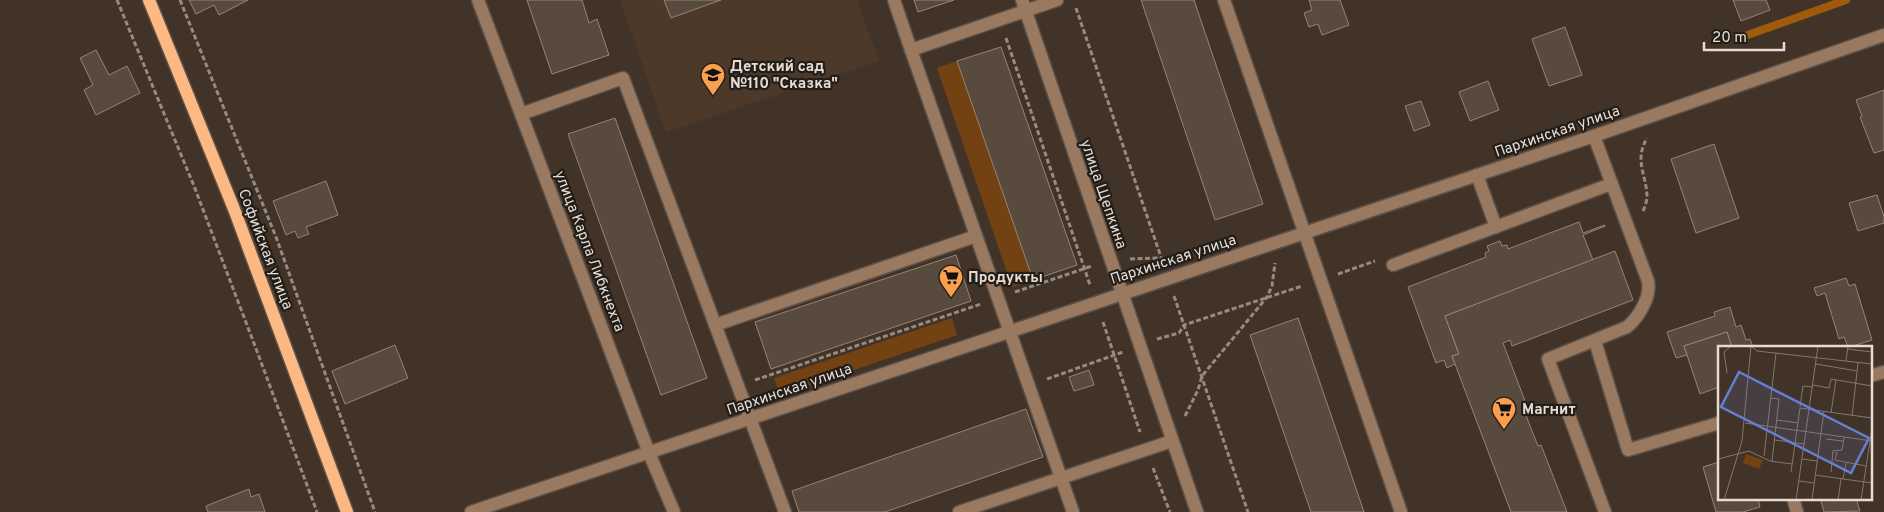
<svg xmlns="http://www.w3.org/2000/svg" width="1884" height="512" viewBox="0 0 1884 512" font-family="Overpass,sans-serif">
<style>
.built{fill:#4d3929}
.green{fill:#734213}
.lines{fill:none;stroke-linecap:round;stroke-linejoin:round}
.stream{stroke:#a05a0c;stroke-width:8}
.building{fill:#594a3e;stroke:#958477}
.minor-casing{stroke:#605147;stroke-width:15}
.major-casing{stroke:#605147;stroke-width:15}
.path{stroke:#978a81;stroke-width:3;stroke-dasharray:5 2.5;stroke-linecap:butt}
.minor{stroke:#99795f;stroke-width:12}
.major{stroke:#fcb983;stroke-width:12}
.labels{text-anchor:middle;stroke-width:4.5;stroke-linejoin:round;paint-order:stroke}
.poi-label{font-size:15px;font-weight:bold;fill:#e6dcd5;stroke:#231d17;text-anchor:start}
.street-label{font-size:15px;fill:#e6dcd5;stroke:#231d17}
.inset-road{fill:none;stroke:#84776d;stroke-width:1}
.view{fill:#6380d7;fill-opacity:0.15;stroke:#6380d7;stroke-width:2.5}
.inset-edge{fill:none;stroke:#e6dcd5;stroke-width:2.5}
</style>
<rect width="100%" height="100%" fill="#423328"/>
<path class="built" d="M620,0H857L879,61L666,132Z"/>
<g class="green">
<path d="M957,61L1033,280L1012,287L937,68Z"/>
<path d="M952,318L957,335L780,395L774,378Z"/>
</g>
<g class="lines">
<path class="stream" d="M1739,38L1846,0"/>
</g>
<g class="building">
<path d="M189,0H248L219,15L214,5L196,14Z"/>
<path d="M527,0H582L589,23L597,19L609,55L552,74Z"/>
<path d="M664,0H721L671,18Z"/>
<path d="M914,0H954L918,12Z"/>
<path d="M1141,0H1194L1263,204L1215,220Z"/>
<path d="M1309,0H1340L1349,25L1322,35L1318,24L1309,27L1304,13L1312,10Z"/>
<path d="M1733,0H1766L1770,10L1741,21Z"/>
<path d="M1565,27L1582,75L1549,86L1532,39Z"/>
<path d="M1001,47L1077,265L1033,280L957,61Z"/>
<path d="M96,50L109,75L127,66L140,93L96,115L84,90L93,85L80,58Z"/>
<path d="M1488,81L1499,110L1470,121L1459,92Z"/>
<path d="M1884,90V150L1874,153L1860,117L1862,116L1856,100Z"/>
<path d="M1421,101L1430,125L1414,131L1405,106Z"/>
<path d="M615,118L707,378L661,395L568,134Z"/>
<path d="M1714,144L1739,218L1696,233L1671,159Z"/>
<path d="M326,181L338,215L306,227L309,234L298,238L295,231L286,235L273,201Z"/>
<path d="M1877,195L1884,217V223L1858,231L1849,203Z"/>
<path d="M1579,222L1583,233L1605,225V226L1583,235L1593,260L1445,316L1459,354L1452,356L1455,364L1447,368L1444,360L1436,363L1408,287L1486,257L1485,253L1489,251L1487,246L1500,241L1502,246L1507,245L1508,249Z"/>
<path d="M1615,251L1633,300L1512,346L1510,340L1503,343L1525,401L1521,403L1538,446L1541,445L1567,512H1511L1452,356L1459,354L1445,316Z"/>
<path d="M956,255L971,301L771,369L755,322Z"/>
<path d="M1846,278L1849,286L1855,284L1872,340L1850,347H1848L1844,337L1839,339L1825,293L1817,296L1814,288Z"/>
<path d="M1730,307L1736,327L1741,325L1746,340L1750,339L1753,347H1732L1727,332L1684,346L1687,355L1676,358L1667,332L1715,316L1714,312Z"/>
<path d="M1298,318L1364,512H1311L1250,335Z"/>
<path d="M1727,332L1732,347H1719V387L1700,394L1684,346Z"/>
<path d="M395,345L408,378L345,404L332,371Z"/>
<path d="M1089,370L1094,385L1074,391L1069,377Z"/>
<path d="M1026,409L1043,457L885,512H799L792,491Z"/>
<path d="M1719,462V498H1758L1760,507L1743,512H1716L1703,467Z"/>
<path d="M249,489L251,497L259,494L265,512H208L206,506Z"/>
<path d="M1820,498H1856L1860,511L1824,512Z"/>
</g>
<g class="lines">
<defs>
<g id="minor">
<path d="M478,0L649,453L674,512"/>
<path d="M894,0L911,50"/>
<path d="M1022,0L1197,512"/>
<path d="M1057,0L911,50L1073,512"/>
<path d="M1224,0L1401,512"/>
<path d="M521,114L623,78L785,512"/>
<path d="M1594,136L1648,281C1651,297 1639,317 1627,327L1548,359L1605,512"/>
<path d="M1477,175L1496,227"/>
<path d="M1393,265L1611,184"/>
<path d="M715,325L976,236"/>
<path d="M1595,341L1628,450L1719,423"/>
<path d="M1870,376L1884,372"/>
<path d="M1793,498L1797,512"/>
<path d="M471,512L1594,136L1884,35"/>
<path d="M959,512L1172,441"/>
</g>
<path id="major" d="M149,0L234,209L347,512"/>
</defs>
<use href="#minor" class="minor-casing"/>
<use href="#major" class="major-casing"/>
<g class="path">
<path d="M117,0L194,186L255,346L317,512"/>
<path d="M180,0L276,237L375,512"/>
<path d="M1076,8L1162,260"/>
<path d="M1006,38L1090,285"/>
<path d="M1643,211C1645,207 1647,201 1647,196C1646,173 1634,161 1647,138"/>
<path d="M1130,259L1161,258"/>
<path d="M1338,274L1375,261"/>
<path d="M1015,292L1092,266"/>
<path d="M1174,296L1248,512"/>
<path d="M1103,322L1140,432"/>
<path d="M1157,339L1179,333L1184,325L1302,286"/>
<path d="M1047,379L1123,352"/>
<path d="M755,380L981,304"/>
<path d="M1185,416L1198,390L1202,376L1267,297L1272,286L1275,263"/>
<path d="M1153,468L1170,512"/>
</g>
<use href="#minor" class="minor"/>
<use href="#major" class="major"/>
</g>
<defs>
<symbol id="school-pin" viewBox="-11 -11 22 30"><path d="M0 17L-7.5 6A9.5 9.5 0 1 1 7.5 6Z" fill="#fa9f4e" stroke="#231d17"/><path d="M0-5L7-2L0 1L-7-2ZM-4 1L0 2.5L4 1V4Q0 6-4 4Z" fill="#111"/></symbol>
<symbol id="supermarket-pin" viewBox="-11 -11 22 30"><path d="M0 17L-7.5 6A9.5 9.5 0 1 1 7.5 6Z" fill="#fa9f4e" stroke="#231d17"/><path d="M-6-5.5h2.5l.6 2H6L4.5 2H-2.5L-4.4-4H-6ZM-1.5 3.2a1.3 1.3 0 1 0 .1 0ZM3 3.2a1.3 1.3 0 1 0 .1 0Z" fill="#111"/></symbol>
</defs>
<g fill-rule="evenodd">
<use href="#school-pin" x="699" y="61" width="28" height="38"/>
<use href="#supermarket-pin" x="937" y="263" width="28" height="38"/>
<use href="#supermarket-pin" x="1490" y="395" width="28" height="38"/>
</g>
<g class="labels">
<g class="poi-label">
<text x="730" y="71">Детский сад<tspan x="730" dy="17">№110 "Сказка"</tspan></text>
<text x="968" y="282">Продукты</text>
<text x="1522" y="414">Магнит</text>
</g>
<g class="street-label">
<text transform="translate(1557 131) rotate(-19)" y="5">Пархинская улица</text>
<text transform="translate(1104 194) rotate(71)" y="5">улица Щепкина</text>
<text transform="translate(266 249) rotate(69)" y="5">Софийская улица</text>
<text transform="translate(590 251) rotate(69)" y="5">улица Карла Либкнехта</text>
<text transform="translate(1173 259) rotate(-18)" y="5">Пархинская улица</text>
<text transform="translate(789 389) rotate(-19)" y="5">Пархинская улица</text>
</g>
</g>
<g transform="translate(1718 346)">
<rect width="154" height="154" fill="#423328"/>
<path d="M28,108L45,114L41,123L25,117Z" fill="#734213"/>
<path class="inset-road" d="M33,0L39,5L154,18M130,3L154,6M128,15L130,0M98,18L139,25M9,27L6,6L13,0M95,39L111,42L113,33L154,40M53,52L61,53L54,115M82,61L85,40L95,41M113,67L118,34M134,70L140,17M59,74L80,77M27,77L154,95M108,93L125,95M57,94L86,98M119,106L117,114L148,120M46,110L58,7M0,113L31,105L52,115L74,118M84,113L99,115M73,126L82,62L154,72M113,126L115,105L124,104L126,92M97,129L154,137M125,133L128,117M81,135L96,137M6,154L24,95L33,0M78,154L100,0M94,154L106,65M120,154L123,133M143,154L154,82"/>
<path class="view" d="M21,26L151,92L133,127L3,61Z"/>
<rect width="154" height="154" class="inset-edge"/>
</g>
<path d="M1704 42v8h80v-8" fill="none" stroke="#e6dcd5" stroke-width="2.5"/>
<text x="1712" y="42" font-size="15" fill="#e6dcd5" stroke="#231d17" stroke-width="4" paint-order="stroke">20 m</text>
</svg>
